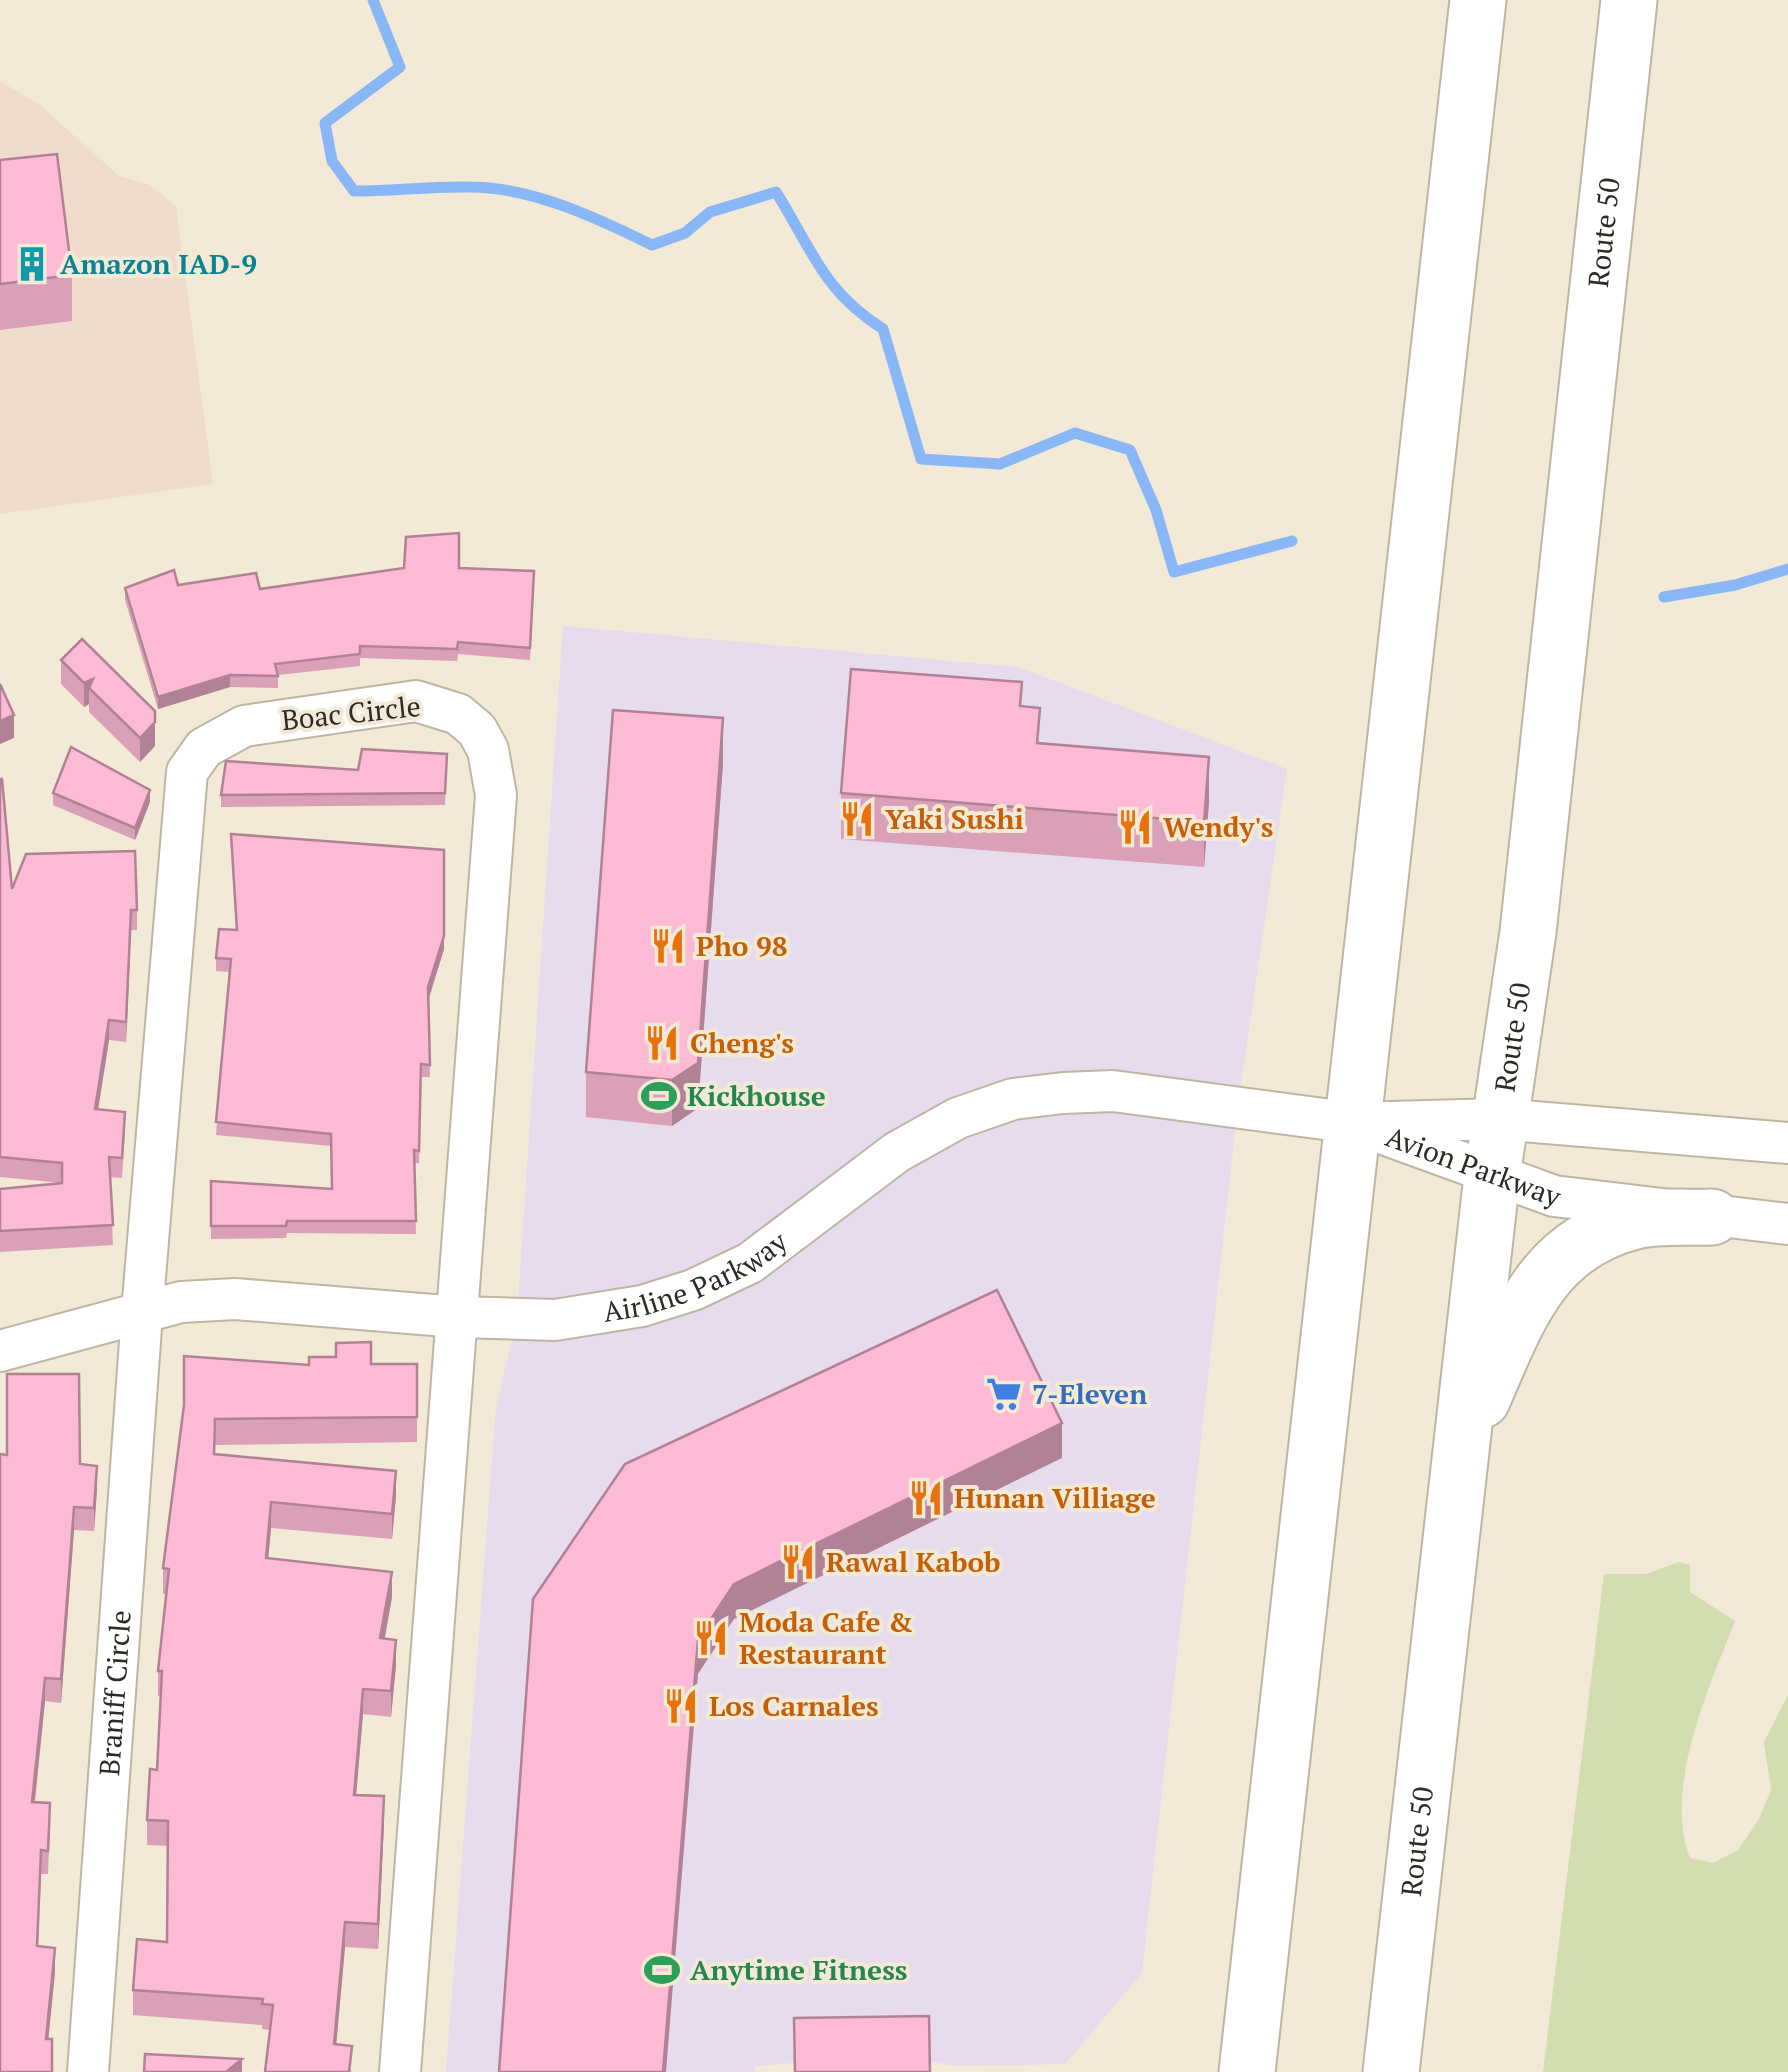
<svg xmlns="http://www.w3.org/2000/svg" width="1788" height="2072" viewBox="0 0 1788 2072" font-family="'PT Serif',serif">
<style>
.commercial{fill:#e7dbee}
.industrial{fill:#f0dccd}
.green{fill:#d2deb0}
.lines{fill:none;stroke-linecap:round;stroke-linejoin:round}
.stream{stroke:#89b6f6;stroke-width:11}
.street-casing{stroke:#beb6a3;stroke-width:44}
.highway-casing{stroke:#beb6a3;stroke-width:59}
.street{stroke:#fff;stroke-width:40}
.highway{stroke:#fff;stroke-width:55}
.wall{fill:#daa0b7}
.shaded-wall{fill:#b18295}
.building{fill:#fdbad5;stroke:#b18295;stroke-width:2.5}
.labels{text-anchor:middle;stroke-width:8;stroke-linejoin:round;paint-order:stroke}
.street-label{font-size:28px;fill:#2e2b24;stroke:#f2e9d6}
.culture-label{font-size:28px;font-weight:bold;fill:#0d838f;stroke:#f2e9d6;text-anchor:start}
.food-label{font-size:28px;font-weight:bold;fill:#c56008;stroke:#f2e9d6;text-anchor:start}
.leisure-label{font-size:28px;font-weight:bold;fill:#27864d;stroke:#f2e9d6;text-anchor:start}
.shop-label{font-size:28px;font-weight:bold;fill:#366cbe;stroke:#f2e9d6;text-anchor:start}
</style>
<rect width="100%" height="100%" fill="#f2e9d6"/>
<path class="commercial" d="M563,626L1018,667L1287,769L1238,1105L1142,1973L1065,2064L954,2066L929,2061L794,2063L755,2066L754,2072H446L496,1407L517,1318Z"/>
<path class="industrial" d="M0,81L41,106L119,176L148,184L176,206L213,484L0,514Z"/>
<path class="green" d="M1679,1562L1690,1565V1592L1735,1621C1709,1688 1663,1787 1690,1858L1713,1863L1738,1850L1759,1819L1771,1790L1764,1742L1788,1695V2072H1543L1604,1574H1646Z"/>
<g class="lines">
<g class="stream">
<path d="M373,0L400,67L325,123L332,161L354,191C393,191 431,186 470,187C532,187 597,218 652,245L685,233L710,212L776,192C812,249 822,290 883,329L921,459L1000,464L1075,433L1130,450L1156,510L1174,572L1292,541"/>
<path d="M1664,597L1735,585L1788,569"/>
</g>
<defs>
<g id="street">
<path id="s1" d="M1370,1129L1554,1196L1788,1224"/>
<path id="s2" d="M0,1351L181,1302L235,1299L458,1317L555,1320L642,1306L693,1290L750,1263L897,1152L958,1118L1013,1099L1063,1093L1113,1091L1354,1123L1499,1119L1788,1143"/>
<path id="s3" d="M88,2072L142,1313L187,772L204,748L244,726L416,701L458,714L477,730L488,750L496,795L400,2072"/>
</g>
<g id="highway">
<path d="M1482,1400C1517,1320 1541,1244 1635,1221C1659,1215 1687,1218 1712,1217"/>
<path d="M1247,2072L1478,0"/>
<path id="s4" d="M1391,2072L1492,1176L1528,932L1629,0"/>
</g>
</defs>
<use href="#street" class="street-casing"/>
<use href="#highway" class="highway-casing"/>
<use href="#street" class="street"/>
<use href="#highway" class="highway"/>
</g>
<g class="wall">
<path d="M0,160L72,275V321L0,330Z"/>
<path d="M459,568L534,583L530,660L458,654L457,661L360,658V666L278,675V688L230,687L158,709L125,600V588L178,585L260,589Z"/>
<path d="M61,660L155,746L140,762L89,712V704L84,707L61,684Z"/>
<path d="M1022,706L1040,743L1209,802L1204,867L841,839V793Z"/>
<path d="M723,763L698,1108L672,1126L586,1117V1072Z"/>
<path d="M447,765L445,805L221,807V795Z"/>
<path d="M0,779L12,889L137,910V930H131L126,1042L109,1040L98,1109L125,1132L122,1178L110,1177L113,1245L0,1252V1189L62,1183L0,1177Z"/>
<path d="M53,793L150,802L135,840L53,805Z"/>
<path d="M231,834L444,949L429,999L430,1077H421L419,1163H414L416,1234L287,1233L286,1238L211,1239V1181L331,1189V1146L216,1135L229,972L216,971V958L236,930Z"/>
<path d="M336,1343L371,1364H417V1442L215,1445V1454L396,1496L392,1539L271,1528L268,1558L392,1597L385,1638L396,1665L391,1717L363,1714L356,1795L384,1822L378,1949L345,1947L336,2044L352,2072L270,2030L262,2029V2025L133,2015V1990L167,1942L168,1846L147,1845V1820L157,1770L161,1697L158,1696V1671L167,1594H163V1568L184,1405L336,1357Z"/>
<path d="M0,1454L80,1464L97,1489L94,1531L74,1530L61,1703L45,1701L35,1802L50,1827L48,1874H41L38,1947L55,1972L48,2039L0,2072Z"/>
</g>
<g class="shaded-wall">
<path d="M230,675V687L158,709V697Z"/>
<path d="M93,679L89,688V704L84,707V683Z"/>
<path d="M14,715V738L0,744V721Z"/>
<path d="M723,718V763L698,1108L672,1126V1080Z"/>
<path d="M155,722V746L140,762V738Z"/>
<path d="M1209,757V802L1204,867V822Z"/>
<path d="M150,790V802L135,840V828Z"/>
<path d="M444,850V949L428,1000V987Z"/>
<path d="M131,910V930L126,1042V1022Z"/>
<path d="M109,1020V1040L95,1129V1109Z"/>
<path d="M1062,1423V1458L734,1619L698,1674L666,2072H663L698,1639L734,1584Z"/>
<path d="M97,1466V1489L94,1531V1508Z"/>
<path d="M396,1471V1496L392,1539V1514Z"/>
<path d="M271,1502V1528L266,1583V1558Z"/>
<path d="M74,1507V1530L61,1703V1679Z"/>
<path d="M392,1572V1597L380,1663V1638Z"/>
<path d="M396,1640V1665L391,1717V1691Z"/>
<path d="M45,1678V1701L32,1826V1802Z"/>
<path d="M363,1689V1714L354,1820V1795Z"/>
<path d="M384,1796V1822L378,1949V1924Z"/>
<path d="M345,1922V1947L334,2070V2044Z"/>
<path d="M55,1948V1972L46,2063V2039Z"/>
<path d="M242,2059V2072H226Z"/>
</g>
<g class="building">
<path d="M57,154L72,275L0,284V160Z"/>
<path d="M459,533V568L534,571L530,648L458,642L457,649L360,646V654L275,664L278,676L230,675L158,697L125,588L174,570L178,585L256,573L260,589L404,568L406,537Z"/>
<path d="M82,639L155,711V722L140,738L89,688L93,679L84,683L61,660Z"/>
<path d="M851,669L1022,682L1020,706L1040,708L1037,743L1209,757L1204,822L841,793Z"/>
<path d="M0,684L14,715L0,721Z"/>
<path d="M613,710L723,718L698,1063L672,1080L586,1072Z"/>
<path d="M71,747L150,790L135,828L53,793Z"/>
<path d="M362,749L447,754L445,793L221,795L226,761L358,770Z"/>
<path d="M0,779H2L12,889L26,854L135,851L137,910H131L126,1022L109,1020L95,1109L125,1112L122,1158L109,1157L113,1225L0,1231V1189L62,1183V1163L0,1157Z"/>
<path d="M231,834L444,850V936L428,987L430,1065L421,1064L419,1151L414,1150L416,1221H287L286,1226H211V1181L332,1189L331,1134L216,1122L231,959L216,958L219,929L237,930Z"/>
<path d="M997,1290L1062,1423L734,1584L698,1639L663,2072H499L533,1599L625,1464Z"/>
<path d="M371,1342V1364H417V1417L215,1419L214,1454L396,1471L392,1514L271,1502L266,1558L392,1572L380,1638L396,1640L391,1691L363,1689L354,1795L384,1796L378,1924L345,1922L334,2044L352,2046L349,2072H265L273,2005L262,2004L263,1999L133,1990L137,1939L167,1942L168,1821L147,1820L150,1769L157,1770L162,1671H158L169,1569L163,1568L184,1405V1356L309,1365V1357H336V1343Z"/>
<path d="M7,1374H79L80,1464L97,1466L94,1508L74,1507L61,1679L45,1678L32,1802L50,1803L48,1851L41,1850L37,1946L55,1948L46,2039H52V2072H0V1454L7,1455Z"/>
<path d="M929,2016L930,2072H795L794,2018Z"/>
<path d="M145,2054L242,2059L226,2072H144Z"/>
</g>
<defs>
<symbol id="building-bare" viewBox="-9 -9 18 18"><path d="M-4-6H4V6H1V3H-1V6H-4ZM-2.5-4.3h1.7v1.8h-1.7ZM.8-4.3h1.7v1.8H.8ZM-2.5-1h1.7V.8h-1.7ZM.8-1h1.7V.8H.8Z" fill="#0f9aa8" stroke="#f2e9d6" stroke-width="2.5" paint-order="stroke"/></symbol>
<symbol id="restaurant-bare" viewBox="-9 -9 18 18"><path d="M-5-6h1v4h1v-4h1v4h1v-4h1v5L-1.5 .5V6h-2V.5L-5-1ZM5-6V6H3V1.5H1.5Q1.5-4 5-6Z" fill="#e8710a" stroke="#f2e9d6" stroke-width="2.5" paint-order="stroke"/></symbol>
<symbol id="stadium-bare" viewBox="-9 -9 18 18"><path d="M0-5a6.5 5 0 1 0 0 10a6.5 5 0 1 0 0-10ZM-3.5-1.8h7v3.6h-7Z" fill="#2e9e5b" stroke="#f2e9d6" stroke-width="2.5" paint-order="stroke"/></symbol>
<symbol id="supermarket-bare" viewBox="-9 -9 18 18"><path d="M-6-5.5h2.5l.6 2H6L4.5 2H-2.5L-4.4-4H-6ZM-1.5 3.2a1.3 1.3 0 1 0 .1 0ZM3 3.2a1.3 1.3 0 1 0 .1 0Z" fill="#3f7fe0" stroke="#f2e9d6" stroke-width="2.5" paint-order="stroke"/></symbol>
</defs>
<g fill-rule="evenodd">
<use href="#building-bare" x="7" y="239" width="50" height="50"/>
<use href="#restaurant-bare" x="832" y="794" width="50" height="50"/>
<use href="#restaurant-bare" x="1110" y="802" width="50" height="50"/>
<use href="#restaurant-bare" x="643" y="921" width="50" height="50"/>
<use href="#restaurant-bare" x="637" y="1018" width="50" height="50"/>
<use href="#stadium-bare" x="634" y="1071" width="50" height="50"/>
<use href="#supermarket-bare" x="979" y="1369" width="50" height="50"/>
<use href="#restaurant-bare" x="901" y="1473" width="50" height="50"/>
<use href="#restaurant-bare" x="773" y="1537" width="50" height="50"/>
<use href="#restaurant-bare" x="686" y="1613" width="50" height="50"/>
<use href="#restaurant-bare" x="656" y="1681" width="50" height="50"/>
<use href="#stadium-bare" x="637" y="1945" width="50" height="50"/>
</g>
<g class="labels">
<g class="street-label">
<text dy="10" stroke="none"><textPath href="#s4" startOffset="1852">Route 50</textPath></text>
<text transform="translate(351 713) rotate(-6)" y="10">Boac Circle</text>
<text dy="10" stroke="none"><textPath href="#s4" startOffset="1042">Route 50</textPath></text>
<text dy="10" stroke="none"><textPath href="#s1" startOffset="110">Avion Parkway</textPath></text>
<text dy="10" stroke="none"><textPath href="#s2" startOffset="710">Airline Parkway</textPath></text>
<text dy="10" stroke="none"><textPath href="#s3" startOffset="380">Braniff Circle</textPath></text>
<text dy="10" stroke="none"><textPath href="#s4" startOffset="232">Route 50</textPath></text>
</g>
<g class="culture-label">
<text x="60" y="274">Amazon IAD-9</text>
</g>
<g class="food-label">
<text x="885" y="829">Yaki Sushi</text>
<text x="1163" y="837">Wendy's</text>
<text x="696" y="956">Pho 98</text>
<text x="690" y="1053">Cheng's</text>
<text x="954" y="1508">Hunan Villiage</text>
<text x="826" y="1572">Rawal Kabob</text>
<text x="739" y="1632">Moda Cafe &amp;<tspan x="739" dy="32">Restaurant</tspan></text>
<text x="709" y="1716">Los Carnales</text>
</g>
<g class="leisure-label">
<text x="687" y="1106">Kickhouse</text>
<text x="690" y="1980">Anytime Fitness</text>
</g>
<g class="shop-label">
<text x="1032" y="1404">7-Eleven</text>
</g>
</g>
</svg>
